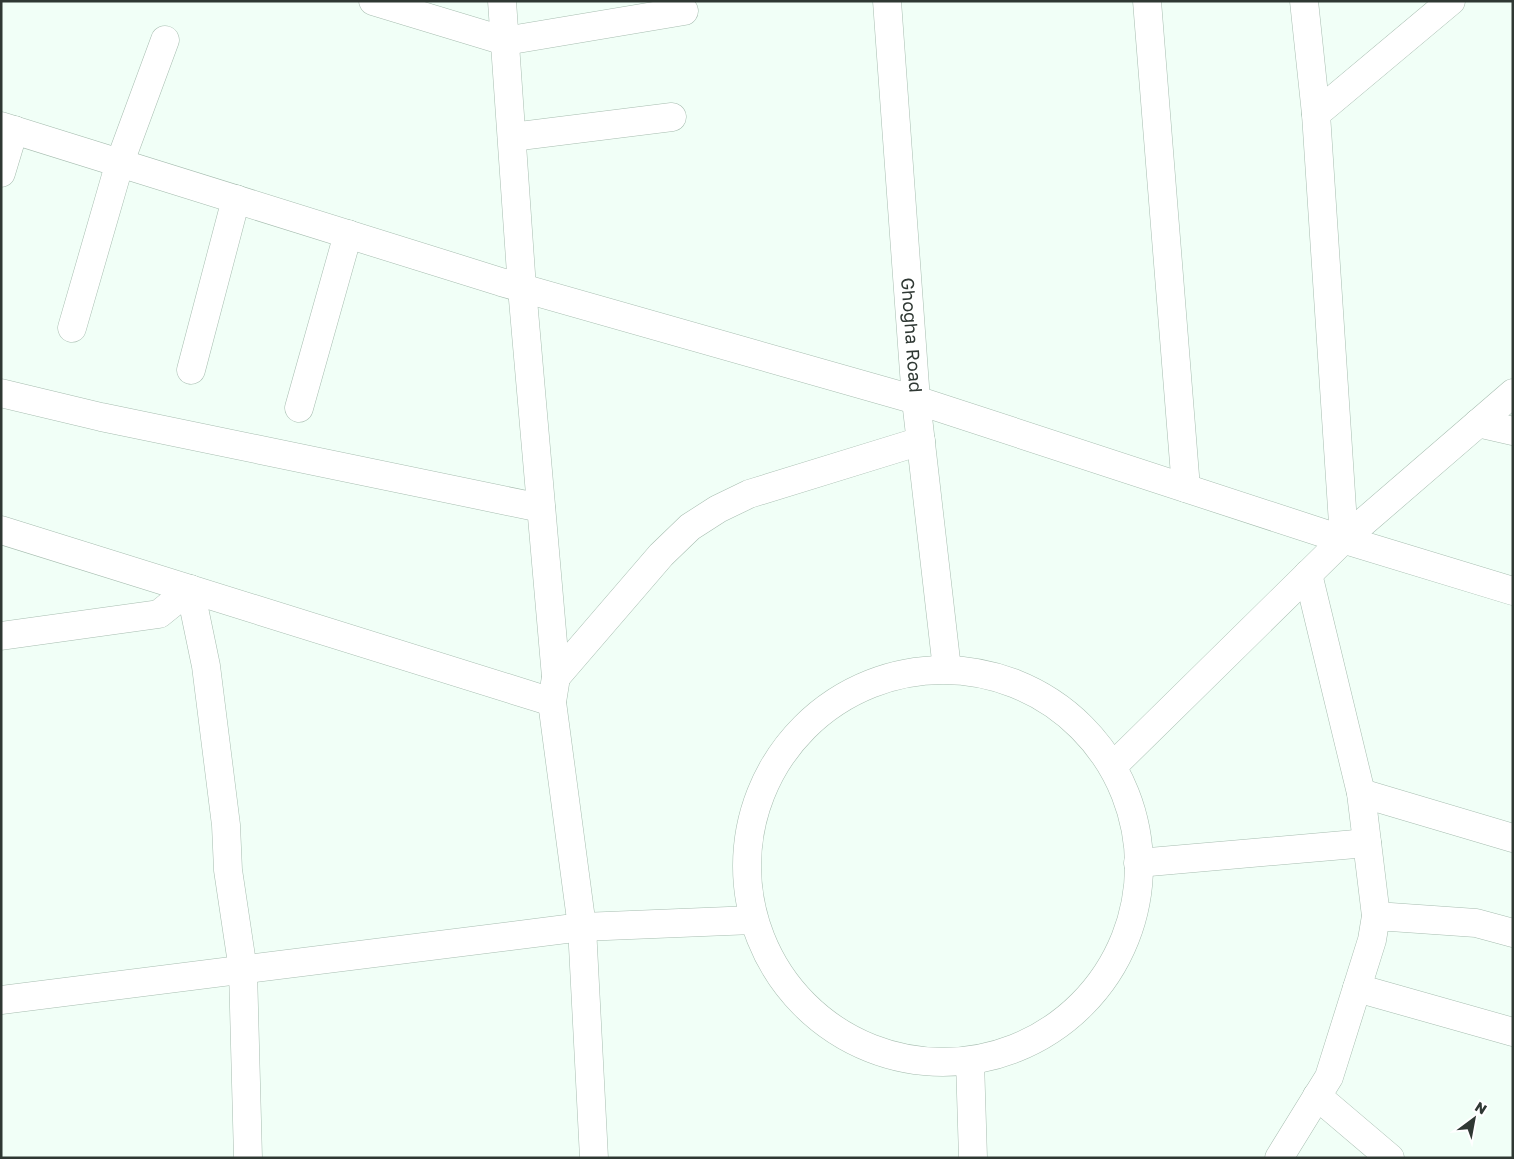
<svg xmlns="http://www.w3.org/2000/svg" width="1514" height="1159" viewBox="0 0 1514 1159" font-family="'Golos Text',sans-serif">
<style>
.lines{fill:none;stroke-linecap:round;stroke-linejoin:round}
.street-casing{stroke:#a7bdb0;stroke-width:29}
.secondary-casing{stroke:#a7bdb0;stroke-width:29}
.primary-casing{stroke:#a7bdb0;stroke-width:29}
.street{stroke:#fff;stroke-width:28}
.secondary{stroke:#fff;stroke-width:28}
.primary{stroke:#fff;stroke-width:28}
.labels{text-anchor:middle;stroke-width:4.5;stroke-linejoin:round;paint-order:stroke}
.street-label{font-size:18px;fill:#2f3833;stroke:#fff}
</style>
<rect width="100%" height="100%" fill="#f1fff7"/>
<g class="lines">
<defs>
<g id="street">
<path d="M373,1L505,41L684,11"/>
<path d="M502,1L522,288L556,677L552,702L582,927L594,1158"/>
<path d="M1147,1L1186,488"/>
<path d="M1304,1L1316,114"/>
<path d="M1,126L501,282L916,400L1332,536L1513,591"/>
<path d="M512,137L672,117"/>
<path d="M1,173L14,130"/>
<path d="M72,328L120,162L165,40"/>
<path d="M191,370L236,199"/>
<path d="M1,393L101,417L541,508"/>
<path d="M299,408L348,234"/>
<path d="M1478,423L1513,431"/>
<path d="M1,530L552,702"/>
<path d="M1344,539L1316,114L1451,1"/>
<path d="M1308,574L1361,793L1376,916"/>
<path d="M1,636L159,614L190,589L206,666L226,825L228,870L243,970L248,1158"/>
<path d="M556,677L661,555L690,527L718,509L749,494L921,441"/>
<path d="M1113,766L1344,539L1513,393"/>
<path d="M1361,793L1513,838"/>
<path d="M1138,863L1367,843"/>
<path d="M1357,988L1513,1032"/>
<path d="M1317,1096L1390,1158"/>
<path d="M1279,1158L1329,1077L1372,940L1376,916L1476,923L1513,933"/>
</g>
<path id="secondary" d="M1,1000L582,927L753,920"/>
<g id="primary">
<path id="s1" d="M887,1L916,400L947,669"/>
<circle cx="943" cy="866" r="196"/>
<path d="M970,1061L973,1158"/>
</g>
</defs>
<use href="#street" class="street-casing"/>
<use href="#secondary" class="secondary-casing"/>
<use href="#primary" class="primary-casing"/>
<use href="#street" class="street"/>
<use href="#secondary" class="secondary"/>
<use href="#primary" class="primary"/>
</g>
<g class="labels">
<g class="street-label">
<text dy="6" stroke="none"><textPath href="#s1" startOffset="335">Ghogha Road</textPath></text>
</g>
</g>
<rect width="1514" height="1159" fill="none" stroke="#2f3833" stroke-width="5"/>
<g transform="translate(1474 1119) rotate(32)" stroke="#ffffff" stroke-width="4" paint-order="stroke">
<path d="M0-4L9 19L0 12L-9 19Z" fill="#2f3833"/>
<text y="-8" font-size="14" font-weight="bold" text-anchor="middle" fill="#2f3833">N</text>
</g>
</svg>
